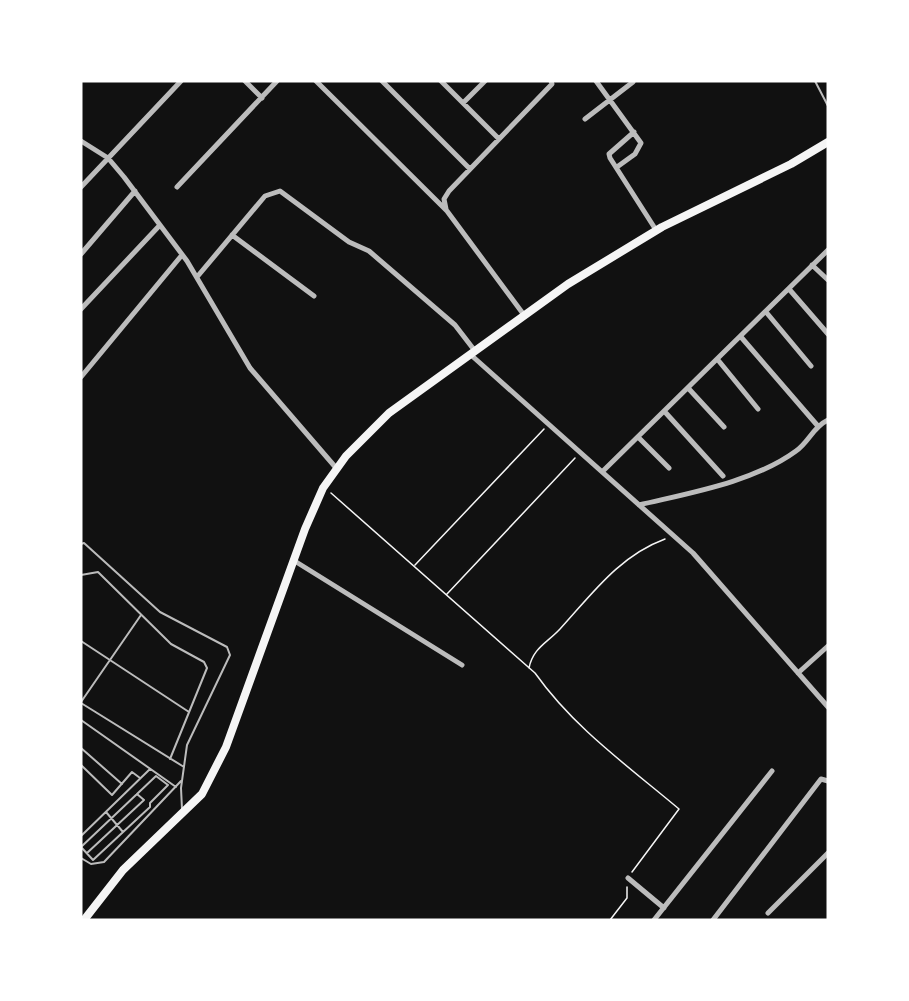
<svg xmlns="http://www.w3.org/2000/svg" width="909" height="1001" viewBox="0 0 909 1001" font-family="'Zilla Slab',serif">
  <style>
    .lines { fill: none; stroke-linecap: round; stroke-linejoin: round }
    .path { stroke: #f5f5f5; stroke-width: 1.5 }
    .service { stroke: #bcbcbc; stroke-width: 2 }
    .minor { stroke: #bcbcbc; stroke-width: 5 }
    .secondary { stroke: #f5f5f5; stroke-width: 8 }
  </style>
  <rect width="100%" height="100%" fill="#111"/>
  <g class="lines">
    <path class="path" d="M 331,493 L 535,673 C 574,728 628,766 679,809 L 632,872
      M 415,565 L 544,429
      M 447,594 L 575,458
      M 529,668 C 533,648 547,643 560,629 C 592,594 619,556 665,539
      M 610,920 L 627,898 L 627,887"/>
    <path class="service" d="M 815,81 L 828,106
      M 81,544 L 84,543 L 160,612 L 227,647 L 230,655 L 187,745 L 181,788 L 182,809
      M 81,575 L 98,572 L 171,644 L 204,662 L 207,668 L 170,759
      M 81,641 L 189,712
      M 81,702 L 141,615
      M 81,703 L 184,767
      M 81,720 L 176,787
      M 81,748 L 122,784
      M 81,765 L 112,795 L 132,772 L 140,778
      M 106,812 L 123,832
      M 81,836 L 150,769
      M 81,847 L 93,860 L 150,807 L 150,803 L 168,785 L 156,776 L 81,847
      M 87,853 L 144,800 L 137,794
      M 81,858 L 91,864 L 104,862 L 181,781"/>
    <path class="minor" d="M 245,81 L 262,98
      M 316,81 L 447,211 L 524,315
      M 382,81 L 470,169
      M 441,81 L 499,139
      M 596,81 L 641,143 L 635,154 L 617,167
      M 463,103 L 485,81
      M 585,119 L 633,82
      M 634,132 L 609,154 L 610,158 L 656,230
      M 81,141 L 108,158 L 124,177 L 187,261 L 250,368 L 337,469
      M 81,187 L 181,81
      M 177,187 L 277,81
      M 446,209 L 444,199 L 449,191 L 552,84 L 551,81
      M 232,235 L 314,296
      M 81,254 L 135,191
      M 812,265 L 828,280
      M 197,277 L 265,196 L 280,191 L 349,242 L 369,251 L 455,325 L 475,351
      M 789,289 L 828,334
      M 81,309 L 160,225
      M 766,312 L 811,366
      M 741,337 L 817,425
      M 471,355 L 693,553 L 828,707
      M 718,360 L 758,409
      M 81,377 L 182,255
      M 689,389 L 724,427
      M 665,412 L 723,476
      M 639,438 L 669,468
      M 603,471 L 828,250
      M 639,505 C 689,493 754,482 796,451 C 809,442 813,427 828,420
      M 293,560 L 462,665
      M 798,673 L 828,646
      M 628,878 L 664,908
      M 768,913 L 828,853
      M 654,920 L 772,771
      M 713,920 L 821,779 L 828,781"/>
    <path class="secondary" d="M 84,920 L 123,870 L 202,794 L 226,747 L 305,529 L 323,488 L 346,456 L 389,413 L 568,284 L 662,227 L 791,164 L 828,142"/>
  </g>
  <rect width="909" height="1001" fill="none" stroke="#ffffff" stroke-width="165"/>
</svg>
